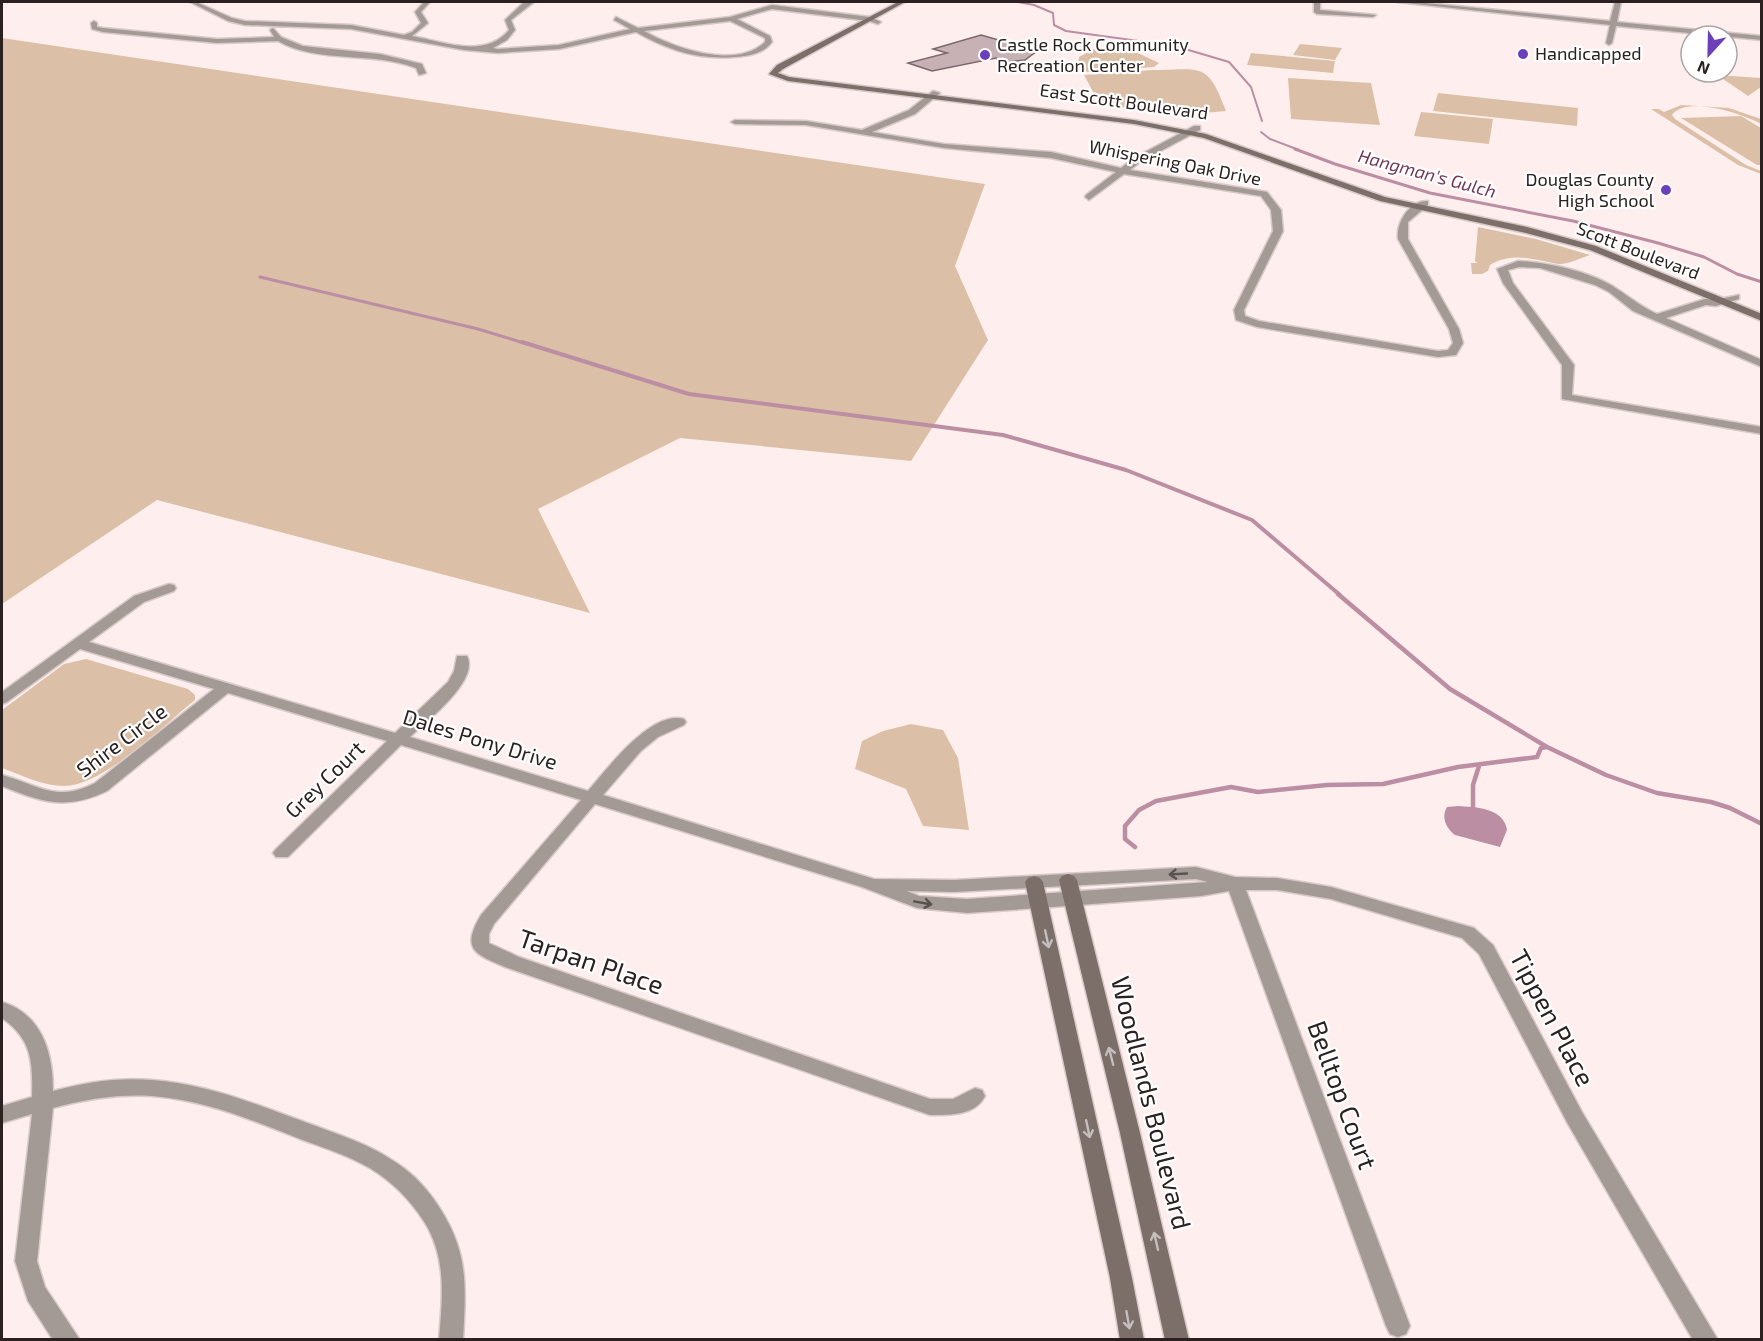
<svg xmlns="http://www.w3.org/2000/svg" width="1763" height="1341" viewBox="0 0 1763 1341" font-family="'Exo 2',sans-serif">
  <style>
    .green { fill: #dcbfa7 }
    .water { fill: #bb8ea3 }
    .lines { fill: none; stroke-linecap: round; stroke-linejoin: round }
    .stream-far3 { stroke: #bb8ea3; stroke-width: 2 }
    .stream-far2 { stroke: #bb8ea3; stroke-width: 3 }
    .stream-far1 { stroke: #bb8ea3; stroke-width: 4 }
    .stream { stroke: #bb8ea3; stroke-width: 4.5 }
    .building { fill: #c7b1b5; stroke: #7c686b; stroke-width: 1.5 }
    .street-casing { stroke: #d8cac9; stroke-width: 3 }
    .secondary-casing { stroke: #d8cac9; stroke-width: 3 }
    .street { fill: #a39a96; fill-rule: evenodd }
    .secondary { fill: #7c6f6a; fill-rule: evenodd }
    .oneway { stroke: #5a514f }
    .oneway2 { stroke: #c4bebc }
    .poi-dot { fill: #6b40b8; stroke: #fff; stroke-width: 2 }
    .labels { text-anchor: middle; stroke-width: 4.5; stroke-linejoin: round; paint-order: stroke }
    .far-poi-label { font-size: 18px; fill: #2a2120; stroke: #fff; text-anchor: start }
    .far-street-label { font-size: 18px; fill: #2a2120; stroke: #fff }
    .far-water-label { font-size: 18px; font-style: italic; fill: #713756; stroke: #fff }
    .street-label { font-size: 21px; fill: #2a2120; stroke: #fff }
    .near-street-label { font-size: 26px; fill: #2a2120; stroke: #fff }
  </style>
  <rect width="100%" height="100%" fill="#feefee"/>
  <path class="green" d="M 2,38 L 985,184 L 955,266 L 988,340 L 911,461 L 680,438 L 538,509 L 590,613 L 157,500 L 2,604 Z
    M 1300,44 L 1342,48 L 1335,60 L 1293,55 Z
    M 1121,45 L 1159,63 L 1154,67 L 1087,72 L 1078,64 L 1079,57 L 1094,49 Z
    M 1251,53 L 1335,61 L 1333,73 L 1247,65 Z
    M 1152,70 C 1201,70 1207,60 1226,111 C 1182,116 1140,114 1098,101 L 1084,75 Z
    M 1717,75 L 1761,78 L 1761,87 L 1748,96 Z
    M 1288,78 L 1371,83 L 1380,125 L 1291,119 Z
    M 1438,93 L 1578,108 L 1577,126 L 1433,111 Z
    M 1681,105 L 1729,108 L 1761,119 L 1761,124 C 1744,114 1686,95 1672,115 L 1675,119 L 1746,165 L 1761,171 L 1761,174 L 1738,165 L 1651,109 L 1659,109 L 1664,112 Z
    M 1421,112 L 1493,119 L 1489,144 L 1414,136 Z
    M 1741,116 L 1761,128 L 1761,165 L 1757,165 L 1681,118 Z
    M 1478,227 L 1536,239 L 1590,255 C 1581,258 1567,265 1558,264 C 1535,260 1512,251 1490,265 L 1488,271 L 1482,274 L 1472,274 L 1471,263 L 1477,263 L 1475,261 Z
    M 86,659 L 188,689 L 195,695 L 195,700 C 164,725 103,786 64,786 C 43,786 21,775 2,768 L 2,710 L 64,664 Z
    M 911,724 L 943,730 L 958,758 L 969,830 L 923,826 L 906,789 L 855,769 L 862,741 L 883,731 Z"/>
  <path class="water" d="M 1458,806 C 1476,807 1504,808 1507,830 L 1500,847 L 1455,835 C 1446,828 1441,817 1447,807 Z"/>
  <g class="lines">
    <path class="stream-far3" d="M 1018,2 L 1034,5 L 1053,13 L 1054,25 L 1066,31 L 1175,46 L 1229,62 L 1251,87 L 1262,121
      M 1261,132 L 1270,139 L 1299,150"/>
    <path class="stream-far2" d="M 1295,149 L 1335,164 L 1430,193 L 1573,221 L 1658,243 L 1704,257 L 1737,274 L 1762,282
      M 260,277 L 478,329 L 527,344"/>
    <path class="stream-far1" d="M 522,342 L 689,394 L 1003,435 L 1126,470 L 1252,520 L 1340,595"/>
    <path class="stream" d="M 1338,594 L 1450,689 L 1547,747
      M 1473,813 L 1473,785 L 1479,766
      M 1135,847 L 1125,839 L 1125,826 L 1139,810 L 1156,801 L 1231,787 L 1258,792 L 1327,785 L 1383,784 L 1458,767 L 1537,757 L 1541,748 L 1547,747 L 1606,775 L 1657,793 L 1711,802 L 1730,808 L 1762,824"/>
  </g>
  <path class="building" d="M 981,35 L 1037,51 L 1025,60 L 1000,63 L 996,58 L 932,71 L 908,63 L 947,53 L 933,49 Z"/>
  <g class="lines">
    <defs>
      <path id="street" d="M 190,2 L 196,2 L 232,18 L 245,21 L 351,25 L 404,35 L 412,32 L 421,23 L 415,12 L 424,2 L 430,2 L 421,12 L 428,23 L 412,36 C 444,42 485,59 509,30 L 505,20 L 523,3 L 534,2 L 511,20 L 515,30 L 507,40 L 493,48 L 498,49 L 559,45 L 630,29 L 614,20 L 616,17 L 638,28 L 730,17 L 772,5 L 870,17 L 881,22 L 878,24 L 869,21 L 772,9 L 737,19 L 770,36 L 772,42 C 763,54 749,56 734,57 C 697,60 668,50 636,32 L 559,49 L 498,53 L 464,50 L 351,29 L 245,25 L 228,21 ZM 730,21 L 765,38 L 765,42 C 735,70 674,48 644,31 Z
        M 1314,2 L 1320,2 L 1320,10 L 1376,15 L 1373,17 L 1317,14 L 1314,12 Z
        M 1397,2 L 1415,2 L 1610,21 L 1615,2 L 1621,2 L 1617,22 L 1762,36 L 1762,40 L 1616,26 L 1612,43 L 1609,45 L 1606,43 L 1610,25 Z
        M 94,21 L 97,23 L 97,27 L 103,28 L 217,39 L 274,37 L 270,30 L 273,28 L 281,37 L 303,46 L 380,54 L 422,64 L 426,73 L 419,75 L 416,68 C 373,51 317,64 278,41 L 217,43 L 103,32 L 92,29 L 91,23 Z
        M 933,91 L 940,93 L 915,114 L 872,132 L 944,144 L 1051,152 L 1121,168 L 1134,158 L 1194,126 L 1200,126 L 1200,130 L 1140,162 L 1130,170 L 1267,192 L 1281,210 L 1283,231 L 1244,310 L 1245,316 L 1259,321 L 1438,351 L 1448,350 L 1453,343 L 1449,329 L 1398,239 C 1396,222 1410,200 1428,201 L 1428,205 L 1408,222 L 1408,239 L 1459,329 L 1463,343 L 1456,355 L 1438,357 L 1257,327 L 1236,320 L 1234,310 L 1273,231 L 1271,210 L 1261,196 L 1124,174 L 1089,200 L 1085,197 L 1086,195 L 1116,172 L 1051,158 L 944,148 L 806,125 L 735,124 L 731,122 L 735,120 L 806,121 L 862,130 L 909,110 Z
        M 1518,261 C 1547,262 1593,272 1617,289 C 1631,298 1642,307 1657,314 L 1705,299 L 1715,300 L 1739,295 L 1739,299 L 1716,306 L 1706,305 L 1666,318 L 1762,360 L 1762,367 L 1633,311 L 1609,292 L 1595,285 L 1540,268 L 1519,267 L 1508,270 L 1513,283 L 1574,365 L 1572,395 L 1762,427 L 1762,434 L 1562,399 L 1562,365 L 1503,283 L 1497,269 Z
        M 169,584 L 174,585 L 176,588 L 174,591 L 144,602 L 89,642 L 395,733 L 448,682 L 454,671 L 457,656 L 467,656 C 480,680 426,722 410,737 L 588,791 C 607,769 651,710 684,719 L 686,722 L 684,725 L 658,737 L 641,751 L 603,795 L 874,879 L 954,880 L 1196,867 L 1235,877 L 1277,878 L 1331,887 L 1474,928 L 1493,945 L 1582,1112 L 1718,1340 L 1693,1340 L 1568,1124 L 1479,954 L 1462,938 L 1331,899 L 1277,890 L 1246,890 L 1410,1326 L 1406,1334 L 1398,1337 L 1390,1334 L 1386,1326 L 1229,891 L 1201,896 L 1039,908 L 967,913 L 917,908 L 862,887 L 595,804 L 494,924 L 489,934 L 489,943 L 519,957 L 930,1099 L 953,1099 L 975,1088 L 982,1090 L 985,1096 C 975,1116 949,1115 930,1115 L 505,967 C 474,954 461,949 481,915 L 581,800 L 401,745 L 288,857 L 276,857 L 273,853 L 276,849 L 387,741 L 228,693 L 107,791 C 66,811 41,802 2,786 L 2,775 C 39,785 56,803 95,783 L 214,689 L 80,649 L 7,702 L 2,704 L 2,692 L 134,596 ZM 1196,879 L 1208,882 L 967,899 L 919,896 L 907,891 L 954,892 Z
        M 2,1002 C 42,1014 53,1053 53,1091 C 86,1082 118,1077 152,1080 C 209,1084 260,1106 313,1125 C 340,1135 368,1144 392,1160 C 409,1170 424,1185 435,1201 C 469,1250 466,1283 463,1340 L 439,1340 C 442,1301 447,1264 428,1228 C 416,1207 399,1188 379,1174 C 356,1158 327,1149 300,1139 C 252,1120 205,1100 152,1096 C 118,1094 86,1099 53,1108 L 37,1261 L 45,1287 L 80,1340 L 53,1340 L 28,1301 L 15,1261 L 32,1114 L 2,1123 L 2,1106 L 32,1097 C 33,1062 32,1039 2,1018 Z"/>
      <path id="secondary" d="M 898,2 L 905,2 L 783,69 L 778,73 L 789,77 L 1134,120 L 1206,134 L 1385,197 L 1527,227 L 1596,246 L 1762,314 L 1762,321 L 1590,250 L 1526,233 L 1380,201 L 1204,138 L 1134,124 L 788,81 L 769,74 L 777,65 Z
        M 1068,874 L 1074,876 L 1077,880 L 1140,1133 L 1189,1340 L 1165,1340 L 1120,1133 L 1059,880 L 1062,876 Z
        M 1034,876 L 1040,878 L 1043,882 L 1132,1278 L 1144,1340 L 1120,1340 L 1110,1278 L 1025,882 L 1028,878 Z"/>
    </defs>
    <use href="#street" class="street-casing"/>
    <use href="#secondary" class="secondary-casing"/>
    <use href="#street" class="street"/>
    <use href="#secondary" class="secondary"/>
  </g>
  <defs><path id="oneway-shaft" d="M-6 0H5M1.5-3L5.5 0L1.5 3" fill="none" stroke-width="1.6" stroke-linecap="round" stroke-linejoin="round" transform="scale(1.5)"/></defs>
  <g class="oneway">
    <use href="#oneway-shaft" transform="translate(1178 874) rotate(177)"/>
    <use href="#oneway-shaft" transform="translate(923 903) rotate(10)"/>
  </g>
  <g class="oneway2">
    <use href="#oneway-shaft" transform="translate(1047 939) rotate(78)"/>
    <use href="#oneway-shaft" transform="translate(1111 1056) rotate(-104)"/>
    <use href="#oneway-shaft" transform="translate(1088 1129) rotate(78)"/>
    <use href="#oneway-shaft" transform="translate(1156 1241) rotate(-103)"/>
    <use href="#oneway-shaft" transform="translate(1128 1320) rotate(80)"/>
  </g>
  <g class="poi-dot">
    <circle cx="1523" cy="54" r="6"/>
    <circle cx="985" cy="55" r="6"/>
    <circle cx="1666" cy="190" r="6"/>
  </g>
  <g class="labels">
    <g class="far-poi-label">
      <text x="997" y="51">Castle Rock Community<tspan x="997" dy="21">Recreation Center</tspan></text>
      <text x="1535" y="60">Handicapped</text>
      <text x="1654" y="186" text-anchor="end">Douglas County<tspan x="1654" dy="21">High School</tspan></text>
    </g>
    <g class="far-street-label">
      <text transform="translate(1124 102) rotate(8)" y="6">East Scott Boulevard</text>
      <text transform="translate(1175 163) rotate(11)" y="6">Whispering Oak Drive</text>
      <text transform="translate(1638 251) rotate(21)" y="6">Scott Boulevard</text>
    </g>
    <g class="far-water-label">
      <text transform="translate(1427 174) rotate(15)" y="6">Hangman's Gulch</text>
    </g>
    <g class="street-label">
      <text transform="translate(480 740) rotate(17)" y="7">Dales Pony Drive</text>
      <text transform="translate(122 741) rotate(-37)" y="7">Shire Circle</text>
      <text transform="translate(325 780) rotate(-44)" y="7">Grey Court</text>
    </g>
    <g class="near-street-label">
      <text transform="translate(591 962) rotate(19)" y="9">Tarpan Place</text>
      <text transform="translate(1552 1018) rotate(62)" y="9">Tippen Place</text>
      <text transform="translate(1342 1095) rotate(70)" y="9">Belltop Court</text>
      <text transform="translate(1151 1103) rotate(76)" y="9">Woodlands Boulevard</text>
    </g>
  </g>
  <rect width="1763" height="1341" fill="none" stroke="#2a2120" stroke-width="6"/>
  <g transform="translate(1709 54) rotate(202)"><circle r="28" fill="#ffffff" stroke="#aaa6a6" stroke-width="1.5"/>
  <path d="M0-4.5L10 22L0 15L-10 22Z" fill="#6b40b8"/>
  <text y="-9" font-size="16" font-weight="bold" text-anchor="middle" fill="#2a2120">N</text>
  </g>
</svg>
